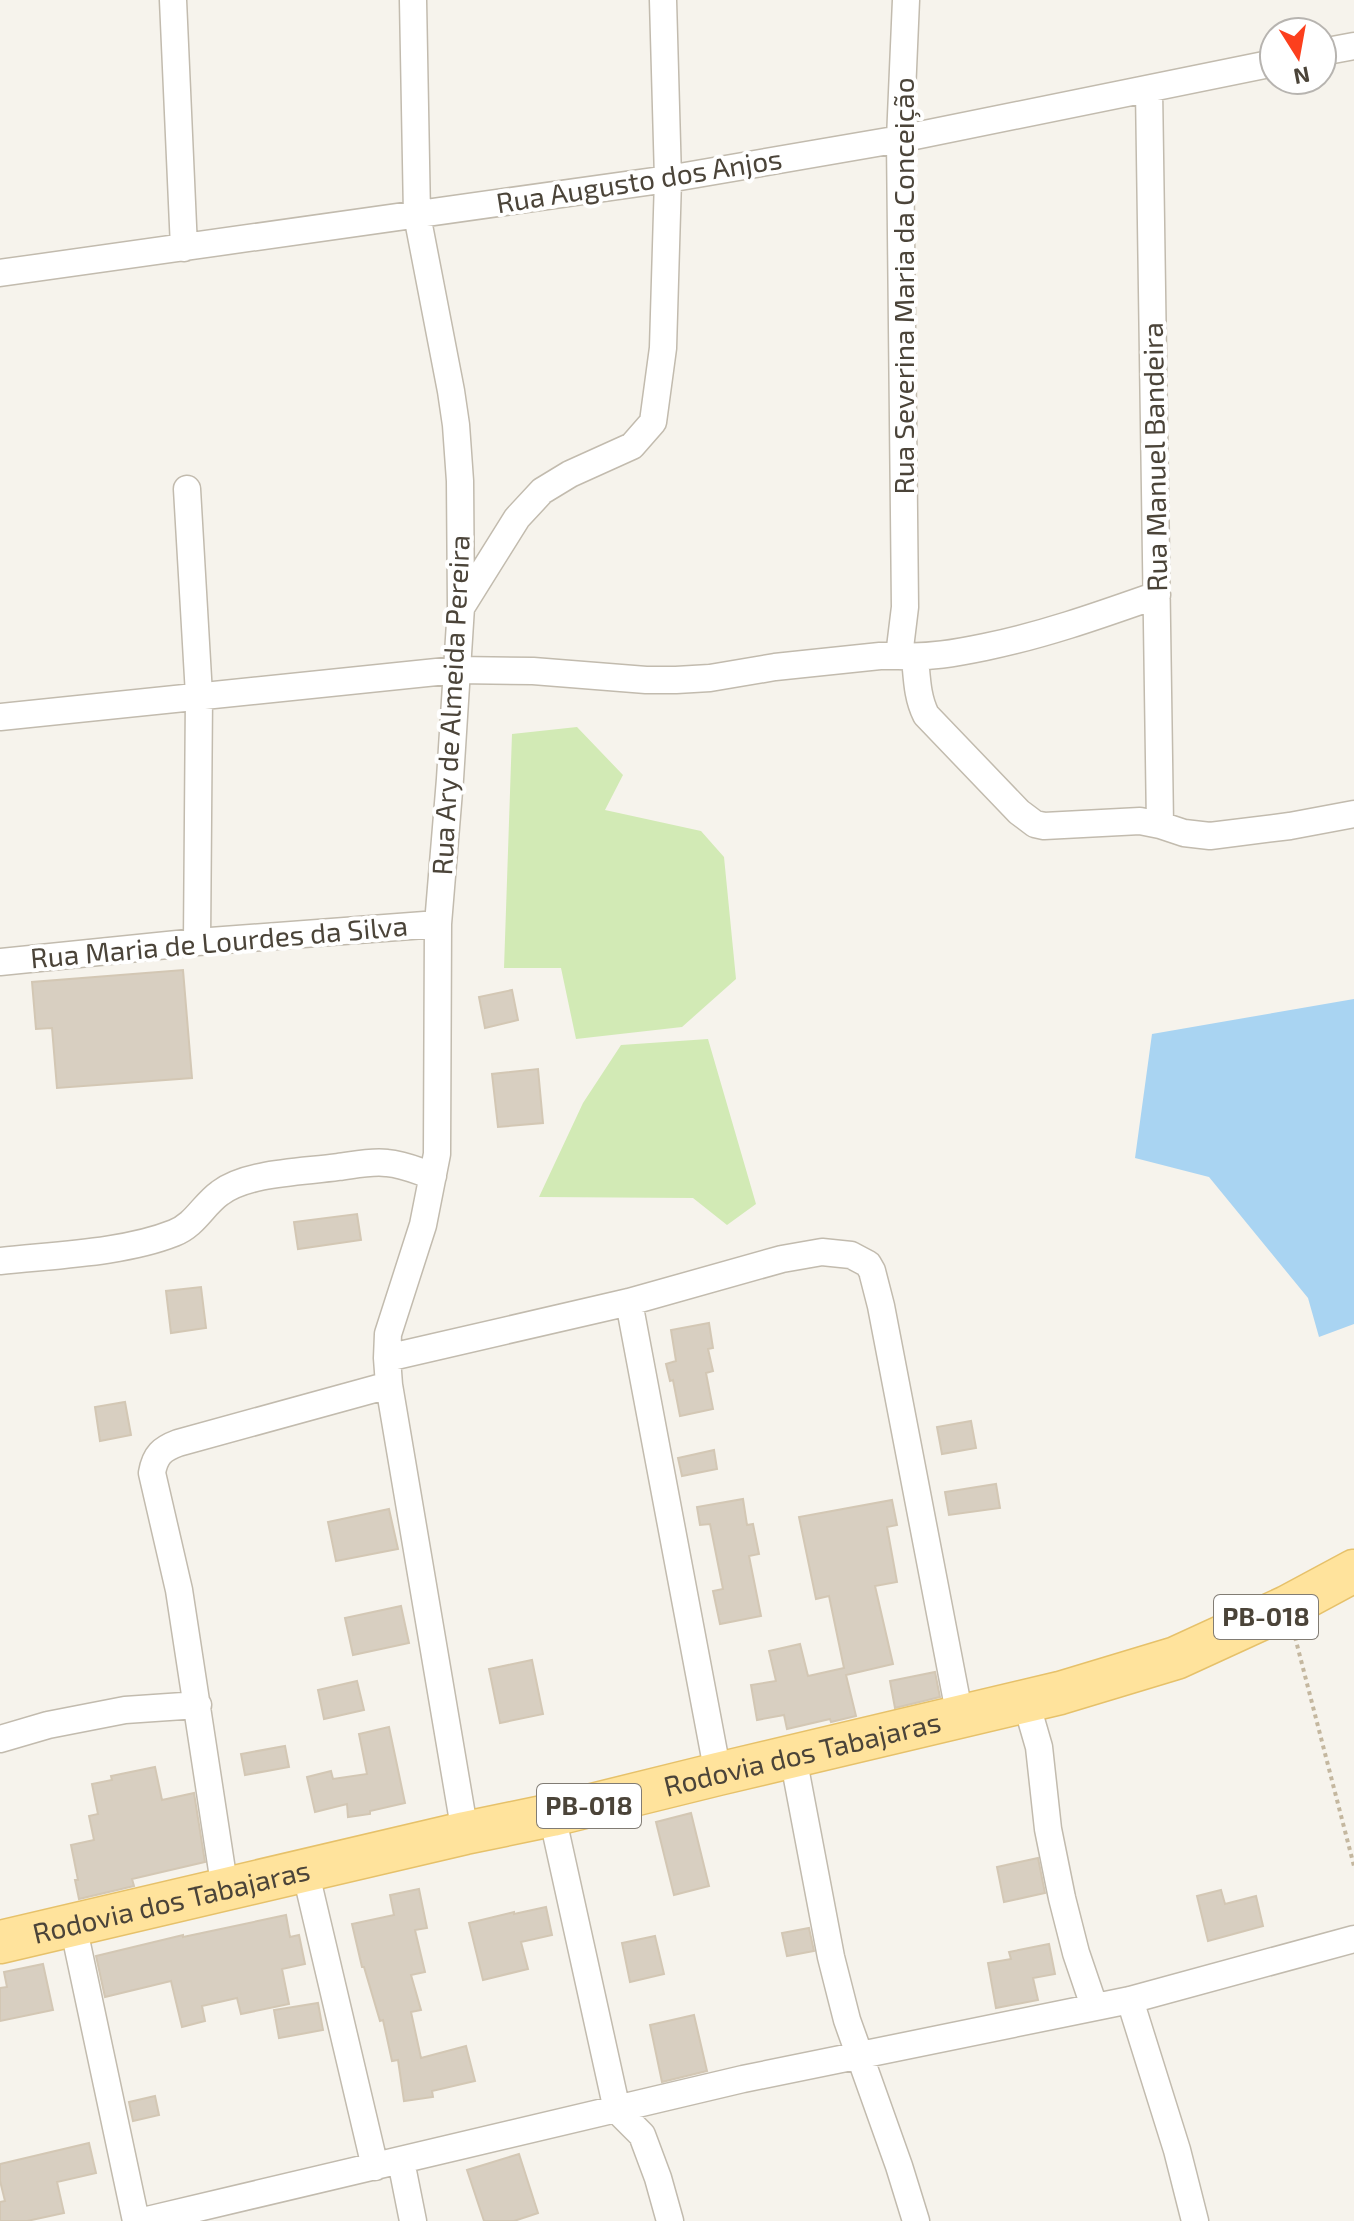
<svg xmlns="http://www.w3.org/2000/svg" width="1354" height="2221" viewBox="0 0 1354 2221" font-family="'Exo 2',sans-serif">
  <style>
    .green { fill: #d2eab5 }
    .water { fill: #a9d4f2 }
    .building { fill: #d8cfc1; stroke: #d3c7b4; stroke-width: 2 }
    .lines { fill: none; stroke-linecap: round; stroke-linejoin: round }
    .minor-casing { stroke: #c2bbae; stroke-width: 29 }
    .primary-casing { stroke: #e6c16a; stroke-width: 45 }
    .path { stroke: #c4b79f; stroke-width: 4; stroke-dasharray: 4 4; stroke-linecap: butt }
    .minor { stroke: #fff; stroke-width: 26 }
    .primary { stroke: #ffe39c; stroke-width: 42 }
    .labels { text-anchor: middle; stroke-width: 8; stroke-linejoin: round; paint-order: stroke }
    .shield { fill: #fff; stroke: #817c74; stroke-width: 2 }
    .shield-label { font-size: 26px; font-weight: bold; fill: #4b4439 }
    .street-label { font-size: 28px; fill: #4b4439; stroke: #fff }
  </style>
  <rect width="100%" height="100%" fill="#f6f3ec"/>
  <path class="green" d="M 577,727 L 623,775 L 605,810 L 701,831 L 724,857 L 736,979 L 682,1027 L 576,1039 L 561,968 L 504,968 L 512,734 Z
    M 708,1039 L 756,1204 L 727,1225 L 693,1198 L 539,1197 L 583,1103 L 621,1045 Z"/>
  <path class="water" d="M 1354,999 L 1354,1324 L 1319,1337 L 1308,1298 L 1209,1177 L 1135,1158 L 1152,1034 Z"/>
  <path class="building" d="M 183,970 L 192,1078 L 57,1088 L 52,1028 L 36,1029 L 32,982 Z
    M 512,990 L 518,1020 L 485,1028 L 479,997 Z
    M 538,1069 L 543,1123 L 498,1127 L 492,1074 Z
    M 357,1214 L 361,1240 L 298,1249 L 294,1222 Z
    M 201,1287 L 206,1328 L 171,1333 L 166,1291 Z
    M 709,1323 L 713,1348 L 708,1349 L 713,1371 L 706,1373 L 713,1409 L 680,1416 L 673,1380 L 670,1381 L 666,1364 L 676,1361 L 671,1330 Z
    M 125,1402 L 131,1435 L 100,1441 L 95,1407 Z
    M 971,1421 L 976,1448 L 942,1454 L 937,1427 Z
    M 714,1450 L 717,1469 L 682,1476 L 678,1458 Z
    M 996,1484 L 1000,1508 L 949,1515 L 945,1492 Z
    M 743,1499 L 747,1525 L 753,1524 L 759,1554 L 749,1556 L 761,1616 L 720,1624 L 713,1591 L 723,1589 L 710,1524 L 700,1525 L 697,1507 Z
    M 892,1500 L 897,1525 L 887,1527 L 897,1582 L 875,1586 L 893,1664 L 846,1675 L 856,1716 L 831,1722 L 830,1719 L 787,1729 L 784,1715 L 757,1720 L 751,1685 L 776,1681 L 769,1651 L 800,1644 L 808,1676 L 844,1668 L 829,1596 L 816,1599 L 799,1517 Z
    M 389,1509 L 398,1549 L 336,1561 L 328,1522 Z
    M 401,1606 L 409,1643 L 353,1655 L 345,1618 Z
    M 532,1660 L 543,1714 L 500,1723 L 489,1669 Z
    M 935,1672 L 940,1697 L 895,1708 L 890,1681 Z
    M 357,1681 L 364,1710 L 324,1719 L 318,1690 Z
    M 389,1727 L 405,1803 L 370,1811 L 370,1814 L 348,1817 L 347,1804 L 315,1812 L 307,1777 L 331,1771 L 333,1779 L 367,1774 L 359,1734 Z
    M 285,1746 L 289,1767 L 245,1775 L 241,1754 Z
    M 155,1767 L 162,1800 L 194,1793 L 205,1862 L 132,1879 L 134,1886 L 79,1899 L 75,1880 L 78,1880 L 71,1845 L 94,1840 L 89,1816 L 98,1814 L 92,1784 L 112,1780 L 111,1776 Z
    M 691,1813 L 709,1886 L 674,1895 L 656,1822 Z
    M 1038,1858 L 1045,1893 L 1004,1902 L 997,1867 Z
    M 419,1889 L 427,1928 L 415,1930 L 425,1972 L 411,1975 L 421,2010 L 411,2012 L 421,2058 L 466,2046 L 475,2081 L 432,2091 L 433,2097 L 404,2101 L 398,2060 L 392,2061 L 383,2020 L 380,2021 L 364,1967 L 362,1967 L 352,1924 L 394,1915 L 390,1895 Z
    M 1221,1890 L 1225,1904 L 1256,1896 L 1263,1926 L 1208,1941 L 1197,1896 Z
    M 546,1907 L 552,1935 L 521,1942 L 528,1969 L 483,1980 L 469,1923 L 514,1912 L 514,1914 Z
    M 286,1915 L 290,1937 L 299,1935 L 305,1964 L 282,1969 L 289,2004 L 241,2014 L 237,1998 L 202,2006 L 205,2021 L 182,2027 L 171,1981 L 105,1997 L 96,1956 L 183,1935 L 183,1937 Z
    M 809,1928 L 814,1951 L 787,1956 L 782,1933 Z
    M 655,1936 L 664,1974 L 630,1982 L 622,1943 Z
    M 1049,1944 L 1055,1974 L 1033,1978 L 1038,2000 L 996,2008 L 988,1963 L 1011,1959 L 1009,1952 Z
    M 43,1964 L 53,2010 L 0,2021 L 0,1988 L 7,1987 L 4,1972 Z
    M 318,2003 L 323,2030 L 279,2038 L 274,2010 Z
    M 694,2015 L 707,2071 L 662,2082 L 650,2025 Z
    M 155,2096 L 159,2115 L 133,2121 L 129,2102 Z
    M 89,2143 L 96,2173 L 57,2182 L 64,2213 L 27,2221 L 0,2221 L 0,2202 L 5,2201 L 0,2181 L 0,2164 Z
    M 519,2154 L 538,2213 L 514,2221 L 484,2221 L 467,2170 Z"/>
  <g class="lines">
    <defs>
      <path id="minor" d="M 173,0 L 184,248
        M 413,0 L 417,215 L 451,391 L 456,425 L 460,481 L 461,607 L 450,779 L 438,924 L 437,1154 L 423,1225 L 388,1334 L 387,1358 L 389,1385 L 465,1833
        M 1322,52 L 1354,46
        M 1149,89 L 1160,825
        M 0,273 L 668,179 L 900,139 L 1274,63
        M 187,489 L 199,695 L 197,942
        M 462,606 L 517,518 L 542,491 L 570,474 L 632,446 L 653,422 L 663,348 L 668,179 L 663,0
        M 899,656 C 928,658 956,653 985,647 C 1044,635 1100,615 1157,595
        M 915,658 C 917,678 917,697 926,715 L 1019,812 L 1035,824 L 1044,826 L 1140,821 L 1160,825 L 1184,833 L 1210,836 L 1290,826 L 1354,814
        M 0,717 L 456,670 L 533,671 L 646,680 L 676,680 L 710,678 L 775,667 L 880,656 L 899,656 L 905,607 L 900,139 L 906,0
        M 0,962 L 197,942 L 438,924
        M 0,1261 C 54,1255 124,1253 174,1233 C 195,1225 203,1205 220,1193 C 248,1172 304,1172 338,1167 C 354,1165 371,1161 387,1163 C 403,1164 418,1171 433,1176
        M 629,1302 L 718,1774
        M 387,1358 L 629,1302 L 782,1259 L 822,1252 L 851,1255 L 868,1264 L 872,1271 L 881,1306 L 960,1717
        M 1026,1702 L 1039,1747 L 1048,1829 L 1062,1898 L 1076,1953 L 1094,2006
        M 0,1739 L 48,1725 L 125,1710 L 198,1705
        M 793,1757 L 831,1957 L 847,2020 L 899,2166 L 916,2221
        M 552,1815 L 617,2110 L 642,2135 L 658,2178 L 670,2221
        M 305,1870 L 375,2167
        M 225,1890 L 179,1590 L 152,1473 C 155,1455 162,1449 178,1443 L 389,1385
        M 73,1925 L 136,2221
        M 1130,2000 L 1177,2150 L 1195,2221
        M 401,2161 L 413,2221
        M 143,2221 L 743,2079 L 1130,2000 L 1354,1939"/>
      <g id="primary">
        <path id="s1" d="M 0,1942 L 465,1833 L 552,1815 L 718,1774 L 1060,1693 L 1176,1658 L 1287,1607 L 1354,1571"/>
      </g>
    </defs>
    <use href="#minor" class="minor-casing"/>
    <use href="#primary" class="primary-casing"/>
    <path class="path" d="M 1295,1637 L 1354,1866"/>
    <use href="#minor" class="minor"/>
    <use href="#primary" class="primary"/>
  </g>
  <g class="labels">
    <g class="shield">
      <rect x="1214" y="1595" width="104" height="44" rx="6"/>
      <rect x="537" y="1784" width="104" height="44" rx="6"/>
    </g>
    <g class="shield-label">
      <text x="1266" y="1626">PB-018</text>
      <text x="589" y="1815">PB-018</text>
    </g>
    <g class="street-label">
      <text transform="translate(639 181) rotate(-9)" y="10">Rua Augusto dos Anjos</text>
      <text transform="translate(904 286) rotate(-90)" y="10">Rua Severina Maria da Conceição</text>
      <text transform="translate(1155 457) rotate(-91)" y="10">Rua Manuel Bandeira</text>
      <text transform="translate(451 705) rotate(-87)" y="10">Rua Ary de Almeida Pereira</text>
      <text transform="translate(219 942) rotate(-5)" y="10">Rua Maria de Lourdes da Silva</text>
      <text dy="10" stroke="none"><textPath href="#s1" startOffset="824">Rodovia dos Tabajaras</textPath></text>
      <text dy="10" stroke="none"><textPath href="#s1" startOffset="176">Rodovia dos Tabajaras</textPath></text>
    </g>
  </g>
  <g transform="translate(1298 56) rotate(169)"><circle r="38" fill="#ffffff" stroke="#b7b4b0" stroke-width="2"/>
  <path d="M0-6L14 30L0 20L-14 30Z" fill="#fc3f1d"/>
  <text y="-12" font-size="22" font-weight="bold" text-anchor="middle" fill="#4b4439">N</text>
  </g>
</svg>
